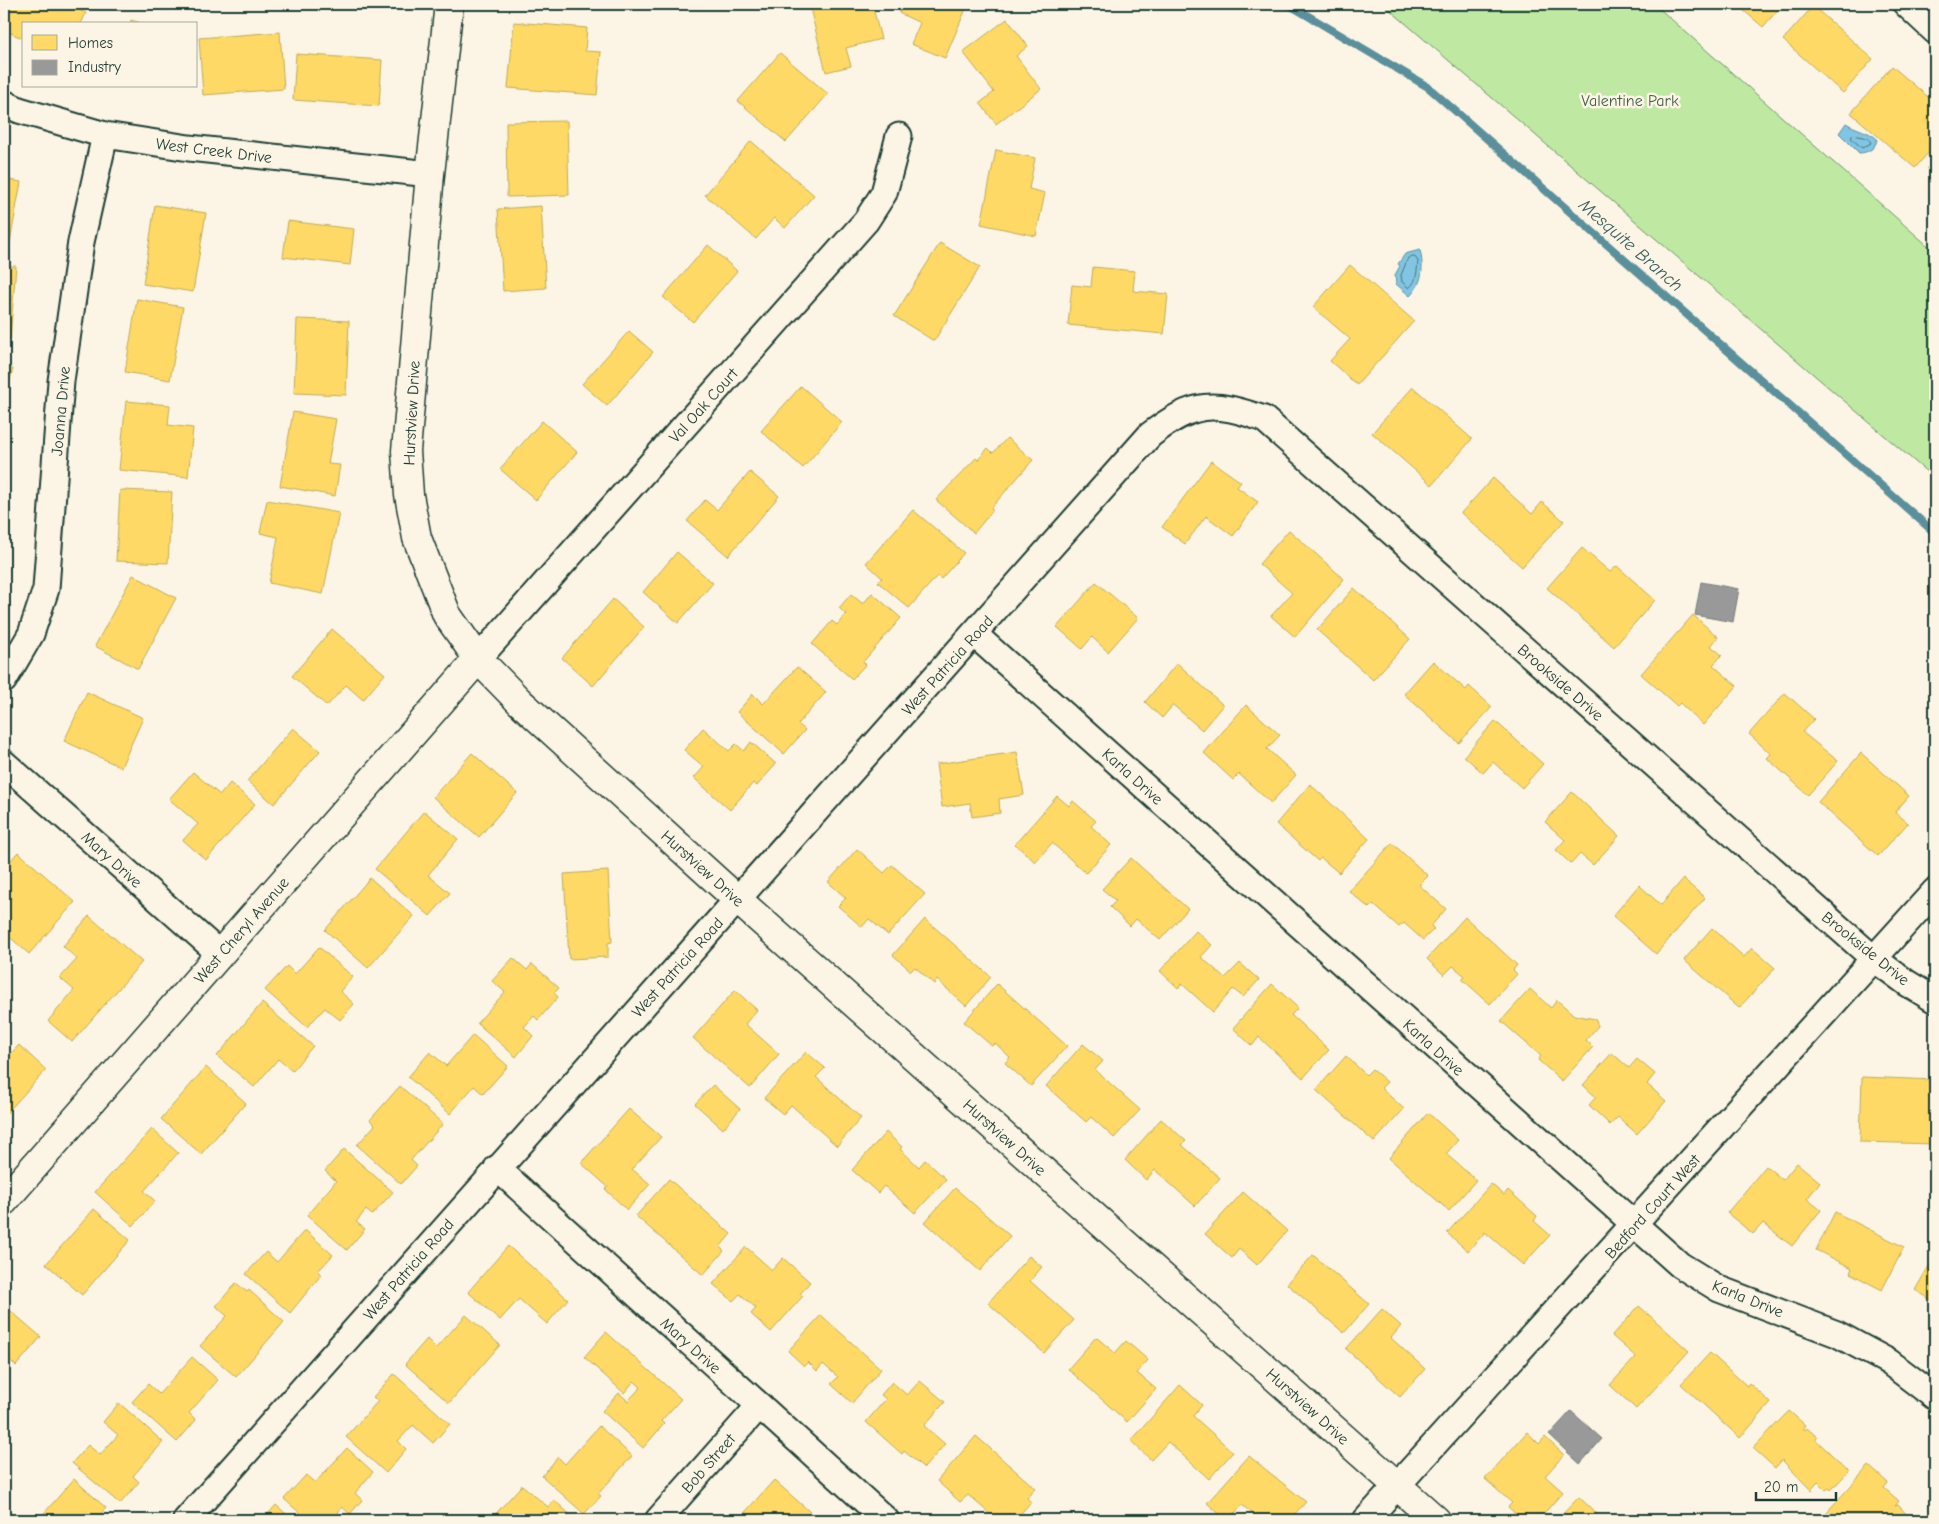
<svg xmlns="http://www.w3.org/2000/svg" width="1939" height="1524" viewBox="0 0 1939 1524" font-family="'Comic Neue',sans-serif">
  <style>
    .green { fill: #bfe8a3; stroke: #6f926c }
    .water { fill: #81c5e2; stroke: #5a8f9c }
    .homes { fill: #ffd966; stroke: #bcaa57 }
    .industry { fill: #999; stroke: #747d7b }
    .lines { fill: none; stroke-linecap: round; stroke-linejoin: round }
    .shore { stroke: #46737a; stroke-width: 1 }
    .stream { stroke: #5a8f9c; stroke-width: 8 }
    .street-casing { stroke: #1f3d34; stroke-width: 29 }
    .secondary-casing { stroke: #1f3d34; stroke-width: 31 }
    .street { stroke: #fcf5e5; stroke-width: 25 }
    .secondary { stroke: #fcf5e5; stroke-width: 28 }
    .labels { text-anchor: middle; stroke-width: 5; stroke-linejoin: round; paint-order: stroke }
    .park-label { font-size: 16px; fill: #3f5f4a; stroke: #fcf5e5 }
    .street-label { font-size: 16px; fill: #1f3d34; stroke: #fcf5e5 }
    .water-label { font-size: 18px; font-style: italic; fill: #385f60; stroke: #fcf5e5 }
  </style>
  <rect width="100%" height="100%" fill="#fcf5e5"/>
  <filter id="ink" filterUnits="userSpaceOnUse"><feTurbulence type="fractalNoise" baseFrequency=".02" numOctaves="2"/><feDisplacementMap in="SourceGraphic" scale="10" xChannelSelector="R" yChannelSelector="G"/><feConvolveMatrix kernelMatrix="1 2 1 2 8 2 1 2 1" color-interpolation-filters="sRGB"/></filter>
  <g filter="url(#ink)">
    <path class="green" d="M 1383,4 L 1654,4 L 1935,252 L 1935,479 Z"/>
    <path class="water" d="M 1846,123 C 1855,129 1871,132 1877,139 C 1876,148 1868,153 1859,153 L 1839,133 Z
      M 1420,250 C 1424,267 1423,283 1410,296 L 1396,284 L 1395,275 L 1400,266 L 1398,264 L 1405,254 Z"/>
    <path class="homes" d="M 4,4 L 65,4 L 86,13 L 81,24 L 24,24 L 24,39 L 4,30 Z
      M 809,4 L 872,4 L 881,39 L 846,48 L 851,66 L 826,72 Z
      M 903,4 L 968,4 L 945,58 L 911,44 L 920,23 L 899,13 Z
      M 1736,4 L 1783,4 L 1763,27 Z
      M 1813,6 L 1873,59 L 1843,93 L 1783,40 Z
      M 1007,19 L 1028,46 L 1016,56 L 1041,89 L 996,124 L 980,103 L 994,92 L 963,52 Z
      M 131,20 L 144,24 L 130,24 Z
      M 514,22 L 587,28 L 585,51 L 601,52 L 597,95 L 508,88 Z
      M 280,32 L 284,89 L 203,95 L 199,38 Z
      M 780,53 L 828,94 L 786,142 L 738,101 Z
      M 296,54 L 382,60 L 379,106 L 293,100 Z
      M 1892,66 L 1935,103 L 1935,145 L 1915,168 L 1851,113 Z
      M 567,121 L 569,195 L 507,197 L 506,122 Z
      M 751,141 L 814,195 L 785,228 L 774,218 L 756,239 L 705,195 Z
      M 996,150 L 1035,158 L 1029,189 L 1045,193 L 1036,236 L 981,224 Z
      M 1935,159 L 1935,175 L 1927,168 Z
      M 4,179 L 21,182 L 9,247 L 4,246 Z
      M 155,205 L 206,213 L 193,292 L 143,284 Z
      M 541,206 L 546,288 L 503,291 L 498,209 Z
      M 288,221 L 354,229 L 350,265 L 283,257 Z
      M 940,243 L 980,267 L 934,341 L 894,316 Z
      M 708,245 L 737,271 L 693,322 L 663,297 Z
      M 1350,265 L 1414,321 L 1357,385 L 1330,361 L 1350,339 L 1313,307 Z
      M 4,266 L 16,266 L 10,339 L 4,339 Z
      M 1093,267 L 1135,271 L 1133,291 L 1168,294 L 1164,334 L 1068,325 L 1072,285 L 1091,287 Z
      M 137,299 L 183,307 L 170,380 L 125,372 Z
      M 297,319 L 349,321 L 346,395 L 294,393 Z
      M 629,331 L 653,352 L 607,406 L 582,384 Z
      M 4,366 L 13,369 L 4,402 Z
      M 801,386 L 842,422 L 803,468 L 761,431 Z
      M 1413,387 L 1472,439 L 1432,485 L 1372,433 Z
      M 126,401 L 170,405 L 168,425 L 193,428 L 188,477 L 119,470 Z
      M 293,412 L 336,419 L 328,464 L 340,465 L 335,496 L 280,486 Z
      M 542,421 L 577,452 L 536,500 L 500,469 Z
      M 1007,438 L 1033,460 L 991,508 L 993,510 L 974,533 L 936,500 L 976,458 L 978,460 L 988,448 L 993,453 Z
      M 1211,461 L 1241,482 L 1237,487 L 1258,502 L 1233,536 L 1206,516 L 1185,544 L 1162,527 Z
      M 750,472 L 779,496 L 728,556 L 687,521 L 705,500 L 717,510 Z
      M 1493,478 L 1532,514 L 1542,502 L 1564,521 L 1522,567 L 1461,513 Z
      M 120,490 L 172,492 L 168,563 L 116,561 Z
      M 267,500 L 339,513 L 323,594 L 269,583 L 278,537 L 260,533 Z
      M 913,510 L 964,553 L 941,579 L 937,576 L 909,608 L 878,582 L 882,578 L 866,563 Z
      M 1289,530 L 1344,579 L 1295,637 L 1271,616 L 1292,593 L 1259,564 Z
      M 1582,548 L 1610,572 L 1617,566 L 1655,600 L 1614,647 L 1547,588 Z
      M 677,552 L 713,583 L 678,623 L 643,592 Z
      M 133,575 L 176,598 L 138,669 L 95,646 Z
      M 1096,582 L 1138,618 L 1108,652 L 1092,637 L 1082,649 L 1057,627 Z
      M 1354,588 L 1410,639 L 1373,680 L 1317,630 Z
      M 872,593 L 901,618 L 863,662 L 866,664 L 852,679 L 812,644 L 832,621 L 837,625 L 846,614 L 839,608 L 851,594 L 863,604 Z
      M 613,599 L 644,627 L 593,686 L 562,658 Z
      M 1693,615 L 1718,637 L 1711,646 L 1722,655 L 1713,665 L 1737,686 L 1703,725 L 1680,703 L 1677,706 L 1641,674 Z
      M 332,629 L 385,674 L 363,700 L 346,685 L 327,706 L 292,676 Z
      M 1433,661 L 1466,690 L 1469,686 L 1492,707 L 1459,743 L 1404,694 Z
      M 1177,663 L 1223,705 L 1202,730 L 1173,705 L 1162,718 L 1145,702 Z
      M 797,667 L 826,692 L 798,724 L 805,730 L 784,754 L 737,712 L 753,694 L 763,704 Z
      M 87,692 L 143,718 L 121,767 L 64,741 Z
      M 1785,693 L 1814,719 L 1802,732 L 1838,761 L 1808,795 L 1767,758 L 1771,754 L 1749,734 Z
      M 1246,705 L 1280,735 L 1267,749 L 1296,775 L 1271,803 L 1239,774 L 1233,780 L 1204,753 Z
      M 1495,721 L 1543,764 L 1522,788 L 1493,762 L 1483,773 L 1464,756 Z
      M 293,728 L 320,751 L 274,804 L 247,781 Z
      M 703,728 L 729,751 L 736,744 L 744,751 L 751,742 L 776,764 L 757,786 L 753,783 L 730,810 L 694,778 L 704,767 L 684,750 Z
      M 1017,752 L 1024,795 L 999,799 L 1000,813 L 972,817 L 970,803 L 942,807 L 936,764 Z
      M 472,753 L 517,793 L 479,837 L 433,797 Z
      M 1861,753 L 1909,796 L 1895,812 L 1908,823 L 1878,856 L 1818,802 Z
      M 193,772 L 220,795 L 230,783 L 255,804 L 206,860 L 183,840 L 198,824 L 169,799 Z
      M 1310,784 L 1369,839 L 1339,873 L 1321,858 L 1318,861 L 1276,824 Z
      M 1572,792 L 1619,836 L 1593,865 L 1580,854 L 1571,864 L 1556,850 L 1565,840 L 1545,822 Z
      M 1057,796 L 1069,806 L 1073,801 L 1096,821 L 1091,826 L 1111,845 L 1086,873 L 1052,843 L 1035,862 L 1015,844 Z
      M 424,811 L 458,839 L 428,875 L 450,893 L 430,916 L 375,869 Z
      M 1392,843 L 1428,876 L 1419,885 L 1446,909 L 1431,926 L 1434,929 L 1423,940 L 1404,923 L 1399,927 L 1373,904 L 1369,908 L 1349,891 Z
      M 857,849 L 884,873 L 892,865 L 925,894 L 888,935 L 869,919 L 862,927 L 838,906 L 846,898 L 828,882 Z
      M 18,852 L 75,902 L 29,954 L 4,932 L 4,868 Z
      M 1131,858 L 1188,909 L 1160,940 L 1136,919 L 1130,926 L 1110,907 L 1116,901 L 1102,889 Z
      M 608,871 L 612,942 L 608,943 L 608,957 L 569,959 L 564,874 Z
      M 370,878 L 414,916 L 368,968 L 325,930 Z
      M 1683,879 L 1705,898 L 1656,954 L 1613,916 L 1639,885 L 1661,905 Z
      M 89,916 L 142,962 L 72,1042 L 48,1021 L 74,990 L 60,978 L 77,959 L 63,946 Z
      M 1465,917 L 1517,965 L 1513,970 L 1517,974 L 1490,1004 L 1462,979 L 1465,976 L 1453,966 L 1444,975 L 1427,959 Z
      M 925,919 L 991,977 L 966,1006 L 937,980 L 934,984 L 915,967 L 911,971 L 893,955 Z
      M 1712,928 L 1744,957 L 1752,948 L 1775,968 L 1739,1008 L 1684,960 Z
      M 1196,931 L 1212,945 L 1201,957 L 1225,978 L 1240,963 L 1259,980 L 1243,997 L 1233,989 L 1213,1012 L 1182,984 L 1178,988 L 1160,971 Z
      M 319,947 L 353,977 L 340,991 L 354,1004 L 340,1020 L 325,1008 L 307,1027 L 265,990 L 287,966 L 295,974 Z
      M 513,958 L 527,970 L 532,964 L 559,988 L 554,993 L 558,997 L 538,1020 L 534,1016 L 524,1027 L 533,1036 L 516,1057 L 477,1023 L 505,992 L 492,981 Z
      M 997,984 L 1067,1046 L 1031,1086 L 1005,1063 L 1010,1057 L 995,1043 L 992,1046 L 964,1022 Z
      M 1272,984 L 1298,1008 L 1291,1015 L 1329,1050 L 1303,1078 L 1259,1037 L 1252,1046 L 1233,1028 Z
      M 1530,989 L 1551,1008 L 1557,1000 L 1574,1015 L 1595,1019 L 1598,1026 L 1586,1040 L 1593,1047 L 1562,1081 L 1538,1060 L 1541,1056 L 1501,1021 Z
      M 735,990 L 757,1010 L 745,1024 L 779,1054 L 750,1088 L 693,1038 Z
      M 262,1003 L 313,1046 L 292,1071 L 278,1059 L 254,1087 L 217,1056 Z
      M 473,1035 L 508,1066 L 483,1094 L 474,1086 L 450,1114 L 408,1077 L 430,1052 L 446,1066 Z
      M 1083,1044 L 1103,1061 L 1095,1070 L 1140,1110 L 1114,1138 L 1091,1117 L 1086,1122 L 1046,1086 Z
      M 19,1045 L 46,1070 L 4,1116 L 4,1061 Z
      M 806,1052 L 825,1068 L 816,1077 L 861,1118 L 837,1146 L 791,1105 L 783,1114 L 764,1098 Z
      M 1612,1053 L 1629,1068 L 1637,1059 L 1655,1074 L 1647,1084 L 1666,1101 L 1637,1134 L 1618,1117 L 1610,1125 L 1589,1105 L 1596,1097 L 1583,1085 Z
      M 1346,1056 L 1366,1075 L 1372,1069 L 1387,1082 L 1381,1088 L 1404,1109 L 1374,1142 L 1316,1090 Z
      M 206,1067 L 246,1103 L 201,1154 L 161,1119 Z
      M 1862,1077 L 1935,1080 L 1935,1144 L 1860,1142 Z
      M 713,1085 L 740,1109 L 723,1129 L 695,1104 Z
      M 400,1086 L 443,1124 L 411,1160 L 417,1166 L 401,1184 L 357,1145 L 375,1125 L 370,1120 Z
      M 629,1109 L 661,1137 L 632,1169 L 650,1184 L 627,1210 L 605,1189 L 608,1187 L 581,1163 Z
      M 1428,1113 L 1458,1140 L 1446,1154 L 1476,1180 L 1449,1211 L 1389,1158 Z
      M 1161,1119 L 1186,1141 L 1182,1145 L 1220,1178 L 1195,1206 L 1155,1170 L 1146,1180 L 1125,1160 Z
      M 152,1129 L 178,1153 L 144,1191 L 155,1201 L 133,1226 L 95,1192 Z
      M 886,1132 L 902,1147 L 900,1149 L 919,1167 L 925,1160 L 946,1179 L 915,1213 L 884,1186 L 878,1193 L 852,1170 Z
      M 344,1149 L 393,1192 L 372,1215 L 366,1210 L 356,1222 L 365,1229 L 347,1250 L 307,1215 L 336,1181 L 325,1171 Z
      M 1797,1163 L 1820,1182 L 1807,1199 L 1821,1210 L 1792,1246 L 1763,1223 L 1753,1234 L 1727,1213 L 1766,1166 L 1783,1180 Z
      M 669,1179 L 731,1234 L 720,1247 L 724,1251 L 703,1275 L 636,1216 Z
      M 1491,1184 L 1504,1195 L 1508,1190 L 1537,1216 L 1534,1221 L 1550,1235 L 1523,1265 L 1485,1232 L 1468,1251 L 1447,1233 Z
      M 955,1188 L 1010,1236 L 980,1271 L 925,1222 Z
      M 1243,1192 L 1287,1231 L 1257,1265 L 1239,1249 L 1232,1258 L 1205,1234 Z
      M 94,1209 L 130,1240 L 82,1295 L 46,1264 Z
      M 1835,1212 L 1904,1247 L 1882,1290 L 1850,1273 L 1852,1268 L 1816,1250 Z
      M 305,1230 L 333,1255 L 318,1271 L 321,1275 L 290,1313 L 246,1274 L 266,1252 L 277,1262 Z
      M 508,1246 L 568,1299 L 547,1324 L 519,1299 L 500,1320 L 468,1292 Z
      M 746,1247 L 772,1270 L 783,1258 L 810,1282 L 800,1294 L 803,1296 L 771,1332 L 751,1314 L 756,1308 L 740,1294 L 733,1301 L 713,1284 Z
      M 1313,1255 L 1369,1304 L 1344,1333 L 1287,1284 Z
      M 1029,1256 L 1042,1267 L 1030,1281 L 1074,1320 L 1044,1353 L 988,1303 Z
      M 1935,1256 L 1935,1302 L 1915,1290 Z
      M 236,1283 L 247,1292 L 249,1290 L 284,1322 L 236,1377 L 200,1346 L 227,1316 L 216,1306 Z
      M 4,1305 L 41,1337 L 16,1366 L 4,1355 Z
      M 1935,1305 L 1935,1319 L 1929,1315 Z
      M 1639,1306 L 1689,1351 L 1636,1409 L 1610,1385 L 1636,1357 L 1612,1336 Z
      M 1382,1309 L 1401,1326 L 1391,1338 L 1425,1369 L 1400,1397 L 1346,1349 Z
      M 466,1315 L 500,1345 L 449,1403 L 405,1364 L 427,1339 L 436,1348 Z
      M 821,1315 L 881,1369 L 852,1403 L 831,1384 L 838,1377 L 823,1364 L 817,1371 L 808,1362 L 804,1366 L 788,1351 Z
      M 606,1332 L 681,1399 L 661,1421 L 664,1424 L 643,1448 L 602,1411 L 619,1393 L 628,1401 L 641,1387 L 634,1381 L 624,1393 L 584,1357 Z
      M 1096,1337 L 1115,1353 L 1126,1341 L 1148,1360 L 1137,1373 L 1156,1389 L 1127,1422 L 1068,1369 Z
      M 1710,1353 L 1747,1386 L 1749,1383 L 1771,1403 L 1740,1438 L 1681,1384 Z
      M 192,1357 L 218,1380 L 189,1413 L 196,1420 L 177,1442 L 132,1402 L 148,1384 L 159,1394 Z
      M 394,1374 L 450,1424 L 433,1443 L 413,1425 L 398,1441 L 406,1449 L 386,1473 L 346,1437 L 378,1401 L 373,1397 Z
      M 920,1381 L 945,1402 L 924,1426 L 945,1444 L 924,1468 L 904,1451 L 902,1454 L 866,1422 L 886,1399 L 881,1395 L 892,1382 L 907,1395 Z
      M 1180,1385 L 1202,1405 L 1193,1416 L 1233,1452 L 1209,1479 L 1168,1442 L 1151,1460 L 1131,1441 Z
      M 119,1403 L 163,1442 L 133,1476 L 139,1482 L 120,1504 L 72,1463 L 88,1445 L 100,1455 L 118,1435 L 103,1422 Z
      M 1789,1411 L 1805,1425 L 1803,1428 L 1805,1430 L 1807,1428 L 1817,1437 L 1815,1439 L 1849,1471 L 1831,1490 L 1829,1488 L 1826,1490 L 1818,1482 L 1811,1490 L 1782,1460 L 1775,1468 L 1753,1448 Z
      M 599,1426 L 632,1456 L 598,1494 L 601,1496 L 584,1514 L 542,1476 L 558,1457 L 565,1464 Z
      M 1527,1432 L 1539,1444 L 1545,1437 L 1564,1455 L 1545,1476 L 1563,1492 L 1538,1520 L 1523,1520 L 1508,1507 L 1512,1503 L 1485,1479 Z
      M 976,1436 L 1035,1488 L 1027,1498 L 1031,1502 L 1015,1520 L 997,1520 L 968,1495 L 960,1502 L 937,1481 Z
      M 347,1448 L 373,1472 L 355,1493 L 362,1500 L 350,1514 L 342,1507 L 338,1512 L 346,1520 L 308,1520 L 284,1499 L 306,1475 L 315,1483 Z
      M 1249,1456 L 1306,1502 L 1289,1520 L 1260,1520 L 1242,1505 L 1229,1520 L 1226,1520 L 1207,1503 Z
      M 1869,1466 L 1888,1483 L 1884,1488 L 1899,1501 L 1895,1506 L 1898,1505 L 1912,1520 L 1832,1520 L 1825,1514 Z
      M 74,1479 L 106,1508 L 95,1520 L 38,1520 Z
      M 774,1480 L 819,1520 L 738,1520 Z
      M 522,1485 L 548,1507 L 554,1500 L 576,1520 L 490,1520 Z
      M 1579,1497 L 1599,1516 L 1596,1520 L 1557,1520 Z
      M 276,1505 L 293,1520 L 263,1520 Z"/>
    <path class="industry" d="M 1701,582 L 1739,589 L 1733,622 L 1695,615 Z
      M 1571,1411 L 1602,1439 L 1580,1464 L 1549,1435 Z"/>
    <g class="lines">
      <path class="shore" d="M 1852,135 L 1868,138 L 1871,143 L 1862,148 L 1852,139 Z
        M 1414,256 L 1418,261 C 1417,270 1417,282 1409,288 L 1402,282 L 1401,275 L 1408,258 Z"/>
      <path class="stream" d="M 1288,4 L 1428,87 L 1935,533"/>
      <defs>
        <path id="street" d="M 1906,4 L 1935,31
          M 4,103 L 19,110 L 105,135 L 189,148 L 430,174
          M 974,634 L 1680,1265 L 1719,1289 L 1837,1334 L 1889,1362 L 1935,1397
          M 478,659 L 866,221 L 884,193 L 899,136
          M 4,680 L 31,634 L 46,589 L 61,381 L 81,242 L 105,135
          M 4,763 L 220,954
          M 497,1168 L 886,1520
          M 186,1520 L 1150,435 C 1194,401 1213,401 1264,419 L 1873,958 L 1907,983 L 1935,1000
          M 658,1520 L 759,1406
          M 1366,1520 L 1935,891"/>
        <path id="secondary" d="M 449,4 L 430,174 L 406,451 L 409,495 L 417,538 L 447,615 L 478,659 L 520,702 L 738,900 L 1436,1520
          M 4,1201 L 478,659"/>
      </defs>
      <use href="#street" class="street-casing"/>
      <use href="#secondary" class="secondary-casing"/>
      <use href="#street" class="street"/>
      <use href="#secondary" class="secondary"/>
    </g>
  </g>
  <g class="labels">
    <g class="park-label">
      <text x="1630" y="106">Valentine Park</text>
    </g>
    <g class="street-label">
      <text transform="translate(214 150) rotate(7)" y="6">West Creek Drive</text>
      <text transform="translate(703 405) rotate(-48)" y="6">Val Oak Court</text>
      <text transform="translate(60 411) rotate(-85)" y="6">Joanna Drive</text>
      <text transform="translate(411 413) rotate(-87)" y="6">Hurstview Drive</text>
      <text transform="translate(947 665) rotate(-48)" y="6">West Patricia Road</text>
      <text transform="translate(1561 682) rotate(41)" y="6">Brookside Drive</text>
      <text transform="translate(1133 776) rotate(42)" y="6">Karla Drive</text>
      <text transform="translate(112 859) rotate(42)" y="6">Mary Drive</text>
      <text transform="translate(703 868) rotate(42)" y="6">Hurstview Drive</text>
      <text transform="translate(241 930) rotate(-49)" y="6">West Cheryl Avenue</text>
      <text transform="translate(1866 948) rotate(39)" y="6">Brookside Drive</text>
      <text transform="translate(677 967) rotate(-48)" y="6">West Patricia Road</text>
      <text transform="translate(1434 1047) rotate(42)" y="6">Karla Drive</text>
      <text transform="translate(1005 1137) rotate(42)" y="6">Hurstview Drive</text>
      <text transform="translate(1652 1206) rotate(-48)" y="6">Bedford Court West</text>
      <text transform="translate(408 1269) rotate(-49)" y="6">West Patricia Road</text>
      <text transform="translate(1748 1298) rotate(22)" y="6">Karla Drive</text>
      <text transform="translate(691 1345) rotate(42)" y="6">Mary Drive</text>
      <text transform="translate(1308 1406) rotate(42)" y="6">Hurstview Drive</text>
      <text transform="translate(708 1463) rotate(-49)" y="6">Bob Street</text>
    </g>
    <g class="water-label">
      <text transform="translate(1631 245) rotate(41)" y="6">Mesquite Branch</text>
    </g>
  </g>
  <rect width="1939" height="1524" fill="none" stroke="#fcf5e5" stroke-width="20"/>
  <rect x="10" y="10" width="1919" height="1504" fill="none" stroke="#1f3d34" stroke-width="2" filter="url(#ink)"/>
  <rect x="22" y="22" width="175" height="65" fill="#fcf5e5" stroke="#a4ab9e"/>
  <rect x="32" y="35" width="25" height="15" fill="#ffd966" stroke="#a4ab9e"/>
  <text x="68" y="48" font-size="15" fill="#1f3d34">Homes</text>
  <rect x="32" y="60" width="25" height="15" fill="#999999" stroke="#a4ab9e"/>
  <text x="68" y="72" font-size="15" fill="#1f3d34">Industry</text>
  <path d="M1756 1492v8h80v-8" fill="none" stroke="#1f3d34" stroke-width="2.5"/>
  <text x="1764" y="1492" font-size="15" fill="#1f3d34" stroke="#fcf5e5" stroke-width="4" paint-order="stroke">20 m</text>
</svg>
